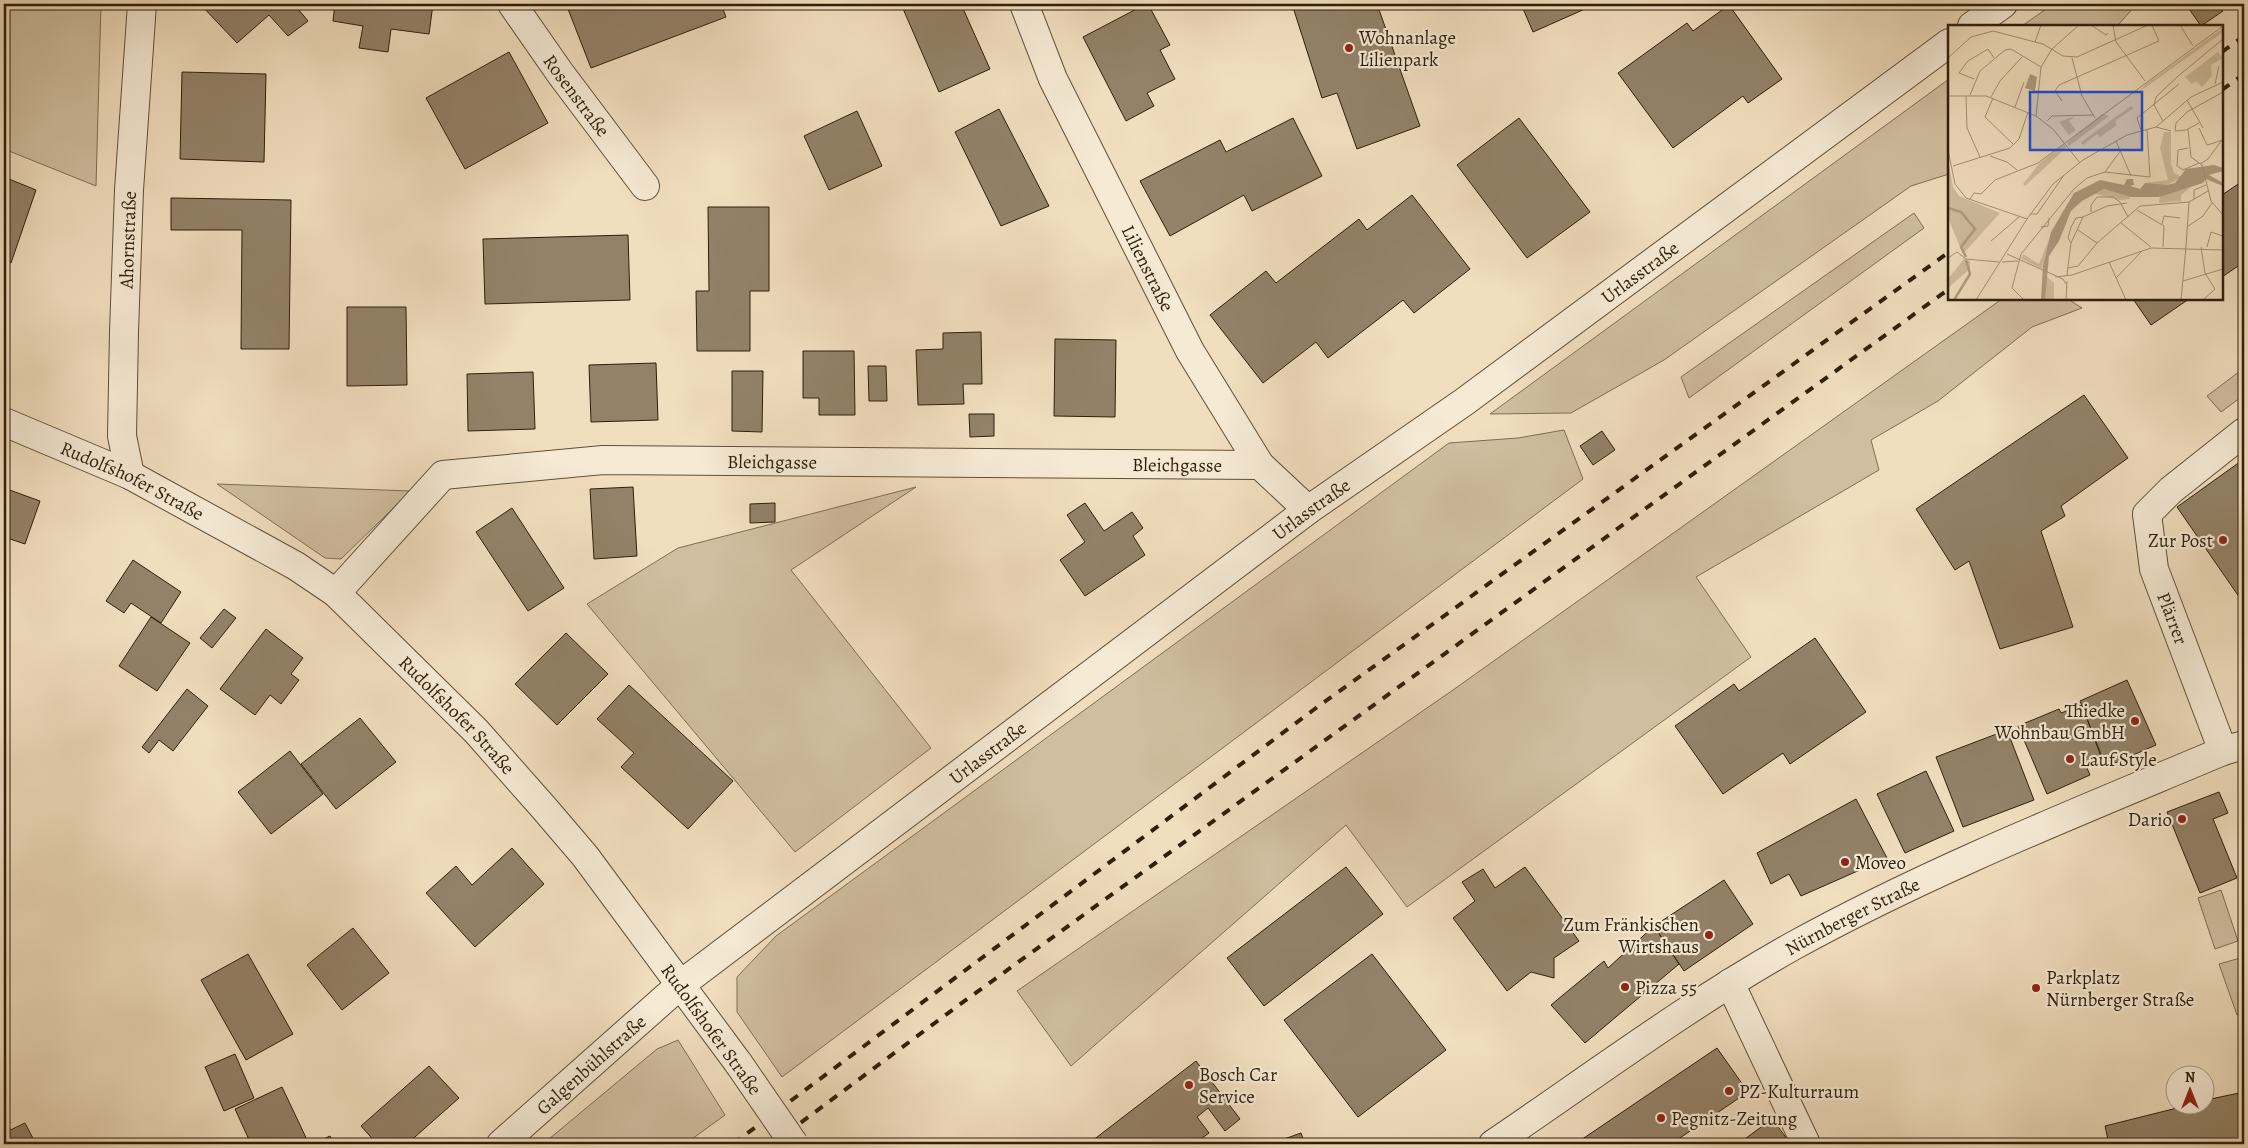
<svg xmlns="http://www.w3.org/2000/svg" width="2248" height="1148" viewBox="0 0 2248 1148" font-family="Alegreya,serif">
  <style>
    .green { fill: #d0bea0; stroke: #7f6e55 }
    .building { fill: #938268; stroke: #2e1f0a }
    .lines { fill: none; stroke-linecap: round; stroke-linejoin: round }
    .minor-casing { stroke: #5f4f37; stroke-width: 30 }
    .minor { stroke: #f6ead5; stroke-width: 28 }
    .rail { stroke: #2e1f0a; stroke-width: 4; stroke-dasharray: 9 9; stroke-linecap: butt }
    .minor-bridge-casing { stroke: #5f4f37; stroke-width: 30; stroke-linecap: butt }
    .minor-bridge { stroke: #f6ead5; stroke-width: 28 }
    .poi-dot { fill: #8f2418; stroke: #f6ead5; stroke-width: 2 }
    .labels { text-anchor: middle; stroke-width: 4.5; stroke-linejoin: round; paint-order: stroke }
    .poi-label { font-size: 19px; fill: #2e1f0a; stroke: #f6ead5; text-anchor: start }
    .street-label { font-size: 19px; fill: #2e1f0a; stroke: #f6ead5 }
    .inset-river { fill: none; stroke: #af9d81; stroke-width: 2.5 }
    .inset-road { fill: none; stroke: #a39277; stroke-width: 1 }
    .view { fill: #1d4ed8; fill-opacity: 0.15; stroke: #1d4ed8; stroke-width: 2.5 }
    .inset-edge { fill: none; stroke: #2e1f0a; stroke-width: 2.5 }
  </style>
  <rect width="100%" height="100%" fill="#f1debf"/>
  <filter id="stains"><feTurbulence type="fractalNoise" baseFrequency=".004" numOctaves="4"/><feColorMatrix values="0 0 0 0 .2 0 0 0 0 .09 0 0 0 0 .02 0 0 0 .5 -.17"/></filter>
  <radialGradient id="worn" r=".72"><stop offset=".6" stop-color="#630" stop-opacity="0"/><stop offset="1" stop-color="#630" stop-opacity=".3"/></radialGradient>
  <path class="green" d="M 4,4 L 101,4 L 96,186 L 4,149 Z
    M 2053,4 L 2137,4 L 2117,26 L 2022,26 Z
    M 1949,79 L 1949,174 L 1911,186 L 1664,360 L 1571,413 L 1490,414 Z
    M 1914,213 L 1924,228 L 1689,398 L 1681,377 Z
    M 2002,299 L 2068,299 L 2082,308 L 2032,327 L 1938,401 L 1871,440 L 1879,470 L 1696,577 L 1751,657 L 1407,907 L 1346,825 L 1071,1066 L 1017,991 L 1453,690 Z
    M 2244,368 L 2244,395 L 2221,412 L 2207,396 Z
    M 1564,430 L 1583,479 L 782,1077 L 737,1012 L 737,977 L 776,936 L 1449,443 L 1518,438 Z
    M 217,484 L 411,491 L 341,559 L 325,558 Z
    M 916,487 L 791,570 L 931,748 L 795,852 L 587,604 L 678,548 Z
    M 2221,890 L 2238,941 L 2215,949 L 2198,898 Z
    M 2244,957 L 2244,1013 L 2237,1015 L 2219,964 Z
    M 678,1040 L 725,1115 L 685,1144 L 543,1144 L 657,1049 Z"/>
  <path class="building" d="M 200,4 L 294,4 L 308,21 L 288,36 L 269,15 L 237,43 Z
    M 335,4 L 433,4 L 429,34 L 391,29 L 388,52 L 359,48 L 363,26 L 333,21 Z
    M 566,4 L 721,4 L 726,17 L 591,68 Z
    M 901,4 L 961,4 L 990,69 L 939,92 Z
    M 1146,4 L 1148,4 L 1170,45 L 1160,50 L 1175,79 L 1147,93 L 1154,106 L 1126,121 L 1083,37 Z
    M 1292,4 L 1377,4 L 1420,126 L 1357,149 L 1337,93 L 1322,98 Z
    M 1521,4 L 1593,4 L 1594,5 L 1533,32 Z
    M 2190,4 L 2218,4 L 2223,11 L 2201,26 L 2187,6 Z
    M 1729,5 L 1782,79 L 1748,103 L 1743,96 L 1673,148 L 1618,73 L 1687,23 L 1693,31 Z
    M 509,52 L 548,123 L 465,169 L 426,98 Z
    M 182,72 L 266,74 L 264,162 L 180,159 Z
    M 999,109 L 1049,206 L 1001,226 L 955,132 Z
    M 857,111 L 882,166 L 829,190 L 804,136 Z
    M 1293,118 L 1322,176 L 1252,211 L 1244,195 L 1170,236 L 1140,181 L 1220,140 L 1226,152 Z
    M 1519,118 L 1590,212 L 1527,258 L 1457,165 Z
    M 4,177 L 36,190 L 11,263 L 4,260 Z
    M 2244,180 L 2244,262 L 2222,277 L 2222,195 Z
    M 1412,195 L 1470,269 L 1414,313 L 1403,300 L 1328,358 L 1316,342 L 1263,383 L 1210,315 L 1266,271 L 1276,283 L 1359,219 L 1367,230 Z
    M 171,198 L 291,200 L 289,349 L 241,349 L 242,230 L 171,230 Z
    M 708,207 L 769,207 L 769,291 L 750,291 L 750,351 L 697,351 L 696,291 L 709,291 Z
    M 628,235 L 630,300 L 485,304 L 483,239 Z
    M 2133,299 L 2189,299 L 2151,325 Z
    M 347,307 L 406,307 L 407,385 L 347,386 Z
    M 981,332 L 982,384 L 963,384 L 964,404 L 918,405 L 916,350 L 943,349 L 943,333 Z
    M 1055,339 L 1116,340 L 1115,417 L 1054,416 Z
    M 803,351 L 854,351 L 855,415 L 819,415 L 819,398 L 803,398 Z
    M 656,363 L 658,420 L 591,422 L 589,365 Z
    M 868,366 L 886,366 L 887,401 L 869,401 Z
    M 732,371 L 763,371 L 762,432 L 732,431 Z
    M 533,372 L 535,429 L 468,431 L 467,374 Z
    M 2084,395 L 2128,458 L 2061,506 L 2065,516 L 2041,531 L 2073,627 L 2000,649 L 1969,561 L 1955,570 L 1916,509 Z
    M 969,414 L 994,414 L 994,436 L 970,437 Z
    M 1602,431 L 1615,450 L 1593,465 L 1580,446 Z
    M 2244,459 L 2244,604 L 2177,507 Z
    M 633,487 L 637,556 L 594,559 L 590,489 Z
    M 4,488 L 40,501 L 25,544 L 4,537 Z
    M 775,503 L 775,522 L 750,523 L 750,504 Z
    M 1085,503 L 1104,531 L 1132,512 L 1143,528 L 1133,536 L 1145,555 L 1085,596 L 1060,560 L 1085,542 L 1067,515 Z
    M 512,508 L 564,588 L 528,611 L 476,532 Z
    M 133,560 L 181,592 L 161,623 L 131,603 L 124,613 L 106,601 Z
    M 224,609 L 236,618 L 212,648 L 200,638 Z
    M 151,617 L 190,643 L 157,691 L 119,666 Z
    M 266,629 L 303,658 L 291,674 L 299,680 L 281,704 L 270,695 L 255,715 L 220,689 Z
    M 566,633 L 608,674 L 557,725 L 515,684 Z
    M 1815,638 L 1866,712 L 1790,764 L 1783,753 L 1723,794 L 1675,726 L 1734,684 L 1739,691 Z
    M 2127,680 L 2156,745 L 2106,767 L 2080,701 Z
    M 629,685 L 733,781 L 688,829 L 621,767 L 634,753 L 597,719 Z
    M 187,689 L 208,706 L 173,751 L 159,740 L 149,753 L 142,747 Z
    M 2082,705 L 2103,762 L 2087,768 L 2090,775 L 2047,794 L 2018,726 L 2059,709 L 2061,713 Z
    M 360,718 L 396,762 L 336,809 L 301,764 Z
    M 2007,730 L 2034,800 L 1963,827 L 1936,757 Z
    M 290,751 L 323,794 L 271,834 L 238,792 Z
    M 1926,771 L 1954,831 L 1905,853 L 1877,794 Z
    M 2219,792 L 2228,813 L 2213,819 L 2237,878 L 2200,893 L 2167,812 Z
    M 1856,799 L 1887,858 L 1801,896 L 1789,874 L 1771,884 L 1757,853 Z
    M 512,848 L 544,884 L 475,947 L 426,893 L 456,866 L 472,885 Z
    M 1346,867 L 1383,914 L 1264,1006 L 1227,958 Z
    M 1525,867 L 1579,941 L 1554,958 L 1554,978 L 1531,972 L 1507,991 L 1453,918 L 1475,901 L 1462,882 L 1483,869 L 1495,888 Z
    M 1724,880 L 1753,924 L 1684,971 L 1654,926 Z
    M 1654,926 L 1679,964 L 1585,1043 L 1551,1005 L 1604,961 L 1608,968 Z
    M 353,928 L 389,973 L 342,1010 L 307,965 Z
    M 248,954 L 293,1034 L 246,1060 L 201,980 Z
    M 1372,954 L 1446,1050 L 1358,1117 L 1284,1020 Z
    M 1717,1048 L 1748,1092 L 1671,1144 L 1575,1144 Z
    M 235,1054 L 254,1098 L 224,1111 L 205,1067 Z
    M 1196,1061 L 1240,1119 L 1225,1131 L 1208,1108 L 1197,1117 L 1209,1133 L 1194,1144 L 1088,1144 Z
    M 429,1066 L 459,1098 L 407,1144 L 377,1144 L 361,1126 Z
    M 282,1087 L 309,1144 L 251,1144 L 235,1109 Z
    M 2244,1092 L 2244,1131 L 2239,1131 L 2241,1140 L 2226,1144 L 2109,1144 L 2105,1126 L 2185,1106 L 2206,1106 L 2206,1100 Z
    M 1772,1119 L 1791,1144 L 1738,1144 Z
    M 25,1123 L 36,1144 L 4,1144 L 4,1133 Z
    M 1301,1133 L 1305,1144 L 1270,1144 Z
    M 330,1136 L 334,1144 L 313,1144 Z"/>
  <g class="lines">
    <defs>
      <g id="minor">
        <path id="s1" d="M 512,4 L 560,73 L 645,186"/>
        <path id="s2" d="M 1024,4 L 1053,79 L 1190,351 L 1260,465 L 1308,510"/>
        <path d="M 1972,26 L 2003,4"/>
        <path id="s3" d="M 4,422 L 130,475 L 296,566 L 336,593 L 476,731 L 544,808 L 585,856 L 739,1064"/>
        <path id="s4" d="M 130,475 L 122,436 L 124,332 L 129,190 L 142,4"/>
        <path id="s5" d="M 336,593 L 443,475 L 603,460 L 1260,465"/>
        <path d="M 2223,751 L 2154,569 L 2147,514 L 2171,490 L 2244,432"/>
        <path d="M 1730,983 L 1806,1144"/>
        <path id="s6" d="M 501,1144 L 680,985 L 1308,510 L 1464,402 L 1949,43"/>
        <path id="s7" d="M 1493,1144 C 1592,1077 1688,1005 1793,946 C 1931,870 2078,812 2223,751 L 2244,745"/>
      </g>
    </defs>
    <use href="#minor" class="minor-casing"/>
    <use href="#minor" class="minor"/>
    <path class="rail" d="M 2222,52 L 2244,36
      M 2222,90 L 2244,74
      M 733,1144 L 1312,711 L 1949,252
      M 772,1144 L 959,1005 L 1949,289"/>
    <defs>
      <path id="minor-bridge" d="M 739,1064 L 794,1144"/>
    </defs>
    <use href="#minor-bridge" class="minor-bridge-casing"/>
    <use href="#minor-bridge" class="minor-bridge"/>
  </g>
  <g class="poi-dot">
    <circle cx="1349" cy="48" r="5"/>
    <circle cx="2223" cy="540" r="5"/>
    <circle cx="2135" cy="721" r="5"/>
    <circle cx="2070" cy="759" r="5"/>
    <circle cx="2182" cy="819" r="5"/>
    <circle cx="1845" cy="862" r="5"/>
    <circle cx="1709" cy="935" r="5"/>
    <circle cx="1625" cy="987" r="5"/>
    <circle cx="2036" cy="988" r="5"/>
    <circle cx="1189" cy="1085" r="5"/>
    <circle cx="1729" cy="1091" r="5"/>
    <circle cx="1661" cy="1118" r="5"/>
  </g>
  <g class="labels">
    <g class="poi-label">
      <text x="1359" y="44">Wohnanlage<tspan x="1359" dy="22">Lilienpark</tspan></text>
      <text x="2213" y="547" text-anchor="end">Zur Post</text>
      <text x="2125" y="717" text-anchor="end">Thiedke<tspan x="2125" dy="22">Wohnbau GmbH</tspan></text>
      <text x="2080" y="766">Lauf Style</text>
      <text x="2172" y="826" text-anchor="end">Dario</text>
      <text x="1855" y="869">Moveo</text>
      <text x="1699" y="931" text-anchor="end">Zum Fränkischen<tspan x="1699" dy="22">Wirtshaus</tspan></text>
      <text x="2046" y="984">Parkplatz<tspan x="2046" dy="22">Nürnberger Straße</tspan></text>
      <text x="1635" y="994">Pizza 55</text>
      <text x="1199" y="1081">Bosch Car<tspan x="1199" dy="22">Service</tspan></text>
      <text x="1739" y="1098">PZ-Kulturraum</text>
      <text x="1671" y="1125">Pegnitz-Zeitung</text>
    </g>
    <g class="street-label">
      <text dy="7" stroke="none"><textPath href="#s1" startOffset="112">Rosenstraße</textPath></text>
      <text dy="7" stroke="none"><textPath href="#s4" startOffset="236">Ahornstraße</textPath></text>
      <text dy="7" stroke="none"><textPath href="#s2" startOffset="292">Lilienstraße</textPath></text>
      <text dy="7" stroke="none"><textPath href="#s6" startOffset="1435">Urlasstraße</textPath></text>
      <text dy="7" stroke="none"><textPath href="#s5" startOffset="489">Bleichgasse</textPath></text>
      <text dy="7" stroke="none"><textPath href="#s5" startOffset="894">Bleichgasse</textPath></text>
      <text dy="7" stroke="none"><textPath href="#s3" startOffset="141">Rudolfshofer Straße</textPath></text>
      <text dy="7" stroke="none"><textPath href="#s6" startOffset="1030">Urlasstraße</textPath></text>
      <text transform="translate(2173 618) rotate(69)" y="7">Plärrer</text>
      <text dy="7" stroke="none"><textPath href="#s3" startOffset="546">Rudolfshofer Straße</textPath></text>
      <text dy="7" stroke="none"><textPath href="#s6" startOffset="625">Urlasstraße</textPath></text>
      <text dy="7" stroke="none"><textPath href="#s7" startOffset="426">Nürnberger Straße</textPath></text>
      <text transform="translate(712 1029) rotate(54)" y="7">Rudolfshofer Straße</text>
      <text dy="7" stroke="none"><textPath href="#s6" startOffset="120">Galgenbühlstraße</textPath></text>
    </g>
  </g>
  <g transform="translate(1948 25)">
    <rect width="275" height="275" fill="#f1debf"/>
    <path d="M 275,3 L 275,7 L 191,67 L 198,59 ZM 270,27 L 275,33 L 263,40 L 264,51 L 254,62 L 248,56 L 244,59 L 237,52 ZM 183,81 L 186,83 L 167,96 L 169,100 L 152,112 L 149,109 L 135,120 L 133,117 ZM 154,89 L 161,91 L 121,121 L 119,118 ZM 127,91 L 121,96 L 128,105 L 121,110 L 111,97 ZM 216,107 L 223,107 L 223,139 L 226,148 L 234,152 L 219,160 L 201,161 L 197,158 L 220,155 L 212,123 ZM 116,119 L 118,123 L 77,161 L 75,159 L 91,139 ZM 0,134 L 5,162 L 11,171 L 52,188 L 15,229 L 0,193 ZM 243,162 L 233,170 L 233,176 L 211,178 L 212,171 ZM 156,164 L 181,170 L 182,174 L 172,175 L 148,169 L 137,174 ZM 102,212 L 94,244 L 74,234 L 75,229 L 91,239 ZM 16,234 L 22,236 L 22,244 L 0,263 L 0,254 ZM 98,251 L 106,258 L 106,275 L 97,275 Z" fill="#d0bea0"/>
    <path d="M 82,49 L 89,52 L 87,66 L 77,63 ZM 266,140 L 275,143 L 275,146 L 261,150 L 275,158 L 275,161 L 258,154 L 255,158 L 211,172 L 183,172 L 156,164 L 134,176 L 123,186 L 111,216 L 101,231 L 97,275 L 93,275 L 95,241 L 103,207 L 126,168 L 152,155 L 176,160 L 179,154 L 185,154 L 186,160 L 182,161 L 192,164 L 197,158 L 219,160 L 227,158 L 238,144 Z" fill="#af9d81"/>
    <path class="inset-river" d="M 0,183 L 13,187 L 27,204 L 13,222 L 18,232M 6,275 L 22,249 L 18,235"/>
    <path class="inset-road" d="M 143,0 L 158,10 L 160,8M 165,0 L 168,17 L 197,56M 232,0 L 245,21M 87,17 L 93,0M 0,33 L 23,12 L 45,6 L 95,19 L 115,31 L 129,32 L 200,0M 124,33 L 134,71 L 147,93M 26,54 L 11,48 L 20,36 L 40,24 L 46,33M 267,59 L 271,41M 22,70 L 32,46 L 57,25 L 63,24 L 93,42M 0,71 L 38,71 L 88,91 L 105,104 L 132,138M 18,71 L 19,103 L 32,132M 43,72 L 52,56 L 74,32M 45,73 L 37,92 L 66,120M 239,75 L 255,103M 114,76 L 107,66 L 111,60 L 211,16 L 204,0M 206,80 L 208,72 L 229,52 L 275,14M 206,80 L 215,96M 67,82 L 76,57M 88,91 L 93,42 L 104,24 L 131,0M 99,96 L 104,91 L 145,90M 208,102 L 223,106M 251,103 L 259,120 L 275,115M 240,104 L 243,132 L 254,140 L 263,176 L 275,190M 193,105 L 189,93 L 231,59M 227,106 L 228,98 L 239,87 L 275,67M 227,106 L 238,105 L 251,98M 168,116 L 183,151M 240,123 L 230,125 L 229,141 L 235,145 L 251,138M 0,125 L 7,159 L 18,173 L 79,194 L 28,275M 42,131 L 59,137 L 69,145M 252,139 L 260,134 L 274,115M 5,141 L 62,123 L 71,114 L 80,87M 157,147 L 173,125M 22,174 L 26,168 L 33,169 L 47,155 L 90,138 L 275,1M 246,174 L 246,165 L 258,160M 189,185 L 216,201 L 215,222M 143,187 L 143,180 L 149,172 L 165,172 L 172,177 L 180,192M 82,189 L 89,189 L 116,150M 79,194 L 105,159 L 135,135 L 179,110 L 208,102 L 243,72 L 275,57M 173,198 L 203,222M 214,199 L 216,191 L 232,193M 93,202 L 100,201 L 101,193M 239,202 L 255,191 L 264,178M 130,205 L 149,218M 43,216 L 71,192M 123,218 L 120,213 L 123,202 L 128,193 L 135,192M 238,222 L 241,177M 253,222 L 257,248 L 267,264 L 255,275M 259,222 L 263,207 L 275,211M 59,229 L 115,254 L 118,259M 0,233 L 9,227 L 18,234 L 51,237M 54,237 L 70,236M 161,237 L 178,275M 120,243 L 130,241 L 149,218 L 192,181 L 241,177 L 260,166M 119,250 L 123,218 L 135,192 L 159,181 L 179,178M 107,252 L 124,250 L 203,223 L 275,225M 168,253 L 194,226M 235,256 L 275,244M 76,275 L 64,263 L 73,229 L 126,164 L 139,153 L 157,147 L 202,152 L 199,104M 118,275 L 119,256M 233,275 L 238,222"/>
    <path class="view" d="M 82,67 L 194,67 L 194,125 L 82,125 Z"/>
    <rect width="275" height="275" class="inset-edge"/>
  </g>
  <rect width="2248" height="1148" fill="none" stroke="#f1debf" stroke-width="20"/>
  <rect x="5" y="5" width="2238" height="1138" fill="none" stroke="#2e1f0a" stroke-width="2.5"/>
  <rect x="10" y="10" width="2228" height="1128" fill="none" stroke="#2e1f0a"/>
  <g transform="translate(2190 1090)"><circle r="24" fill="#f6ead5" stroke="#a69984"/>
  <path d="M0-4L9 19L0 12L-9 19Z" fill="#8f2418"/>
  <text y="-8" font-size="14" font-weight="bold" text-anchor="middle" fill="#2e1f0a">N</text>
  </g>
  <rect width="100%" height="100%" filter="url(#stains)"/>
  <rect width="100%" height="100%" fill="url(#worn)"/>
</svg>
